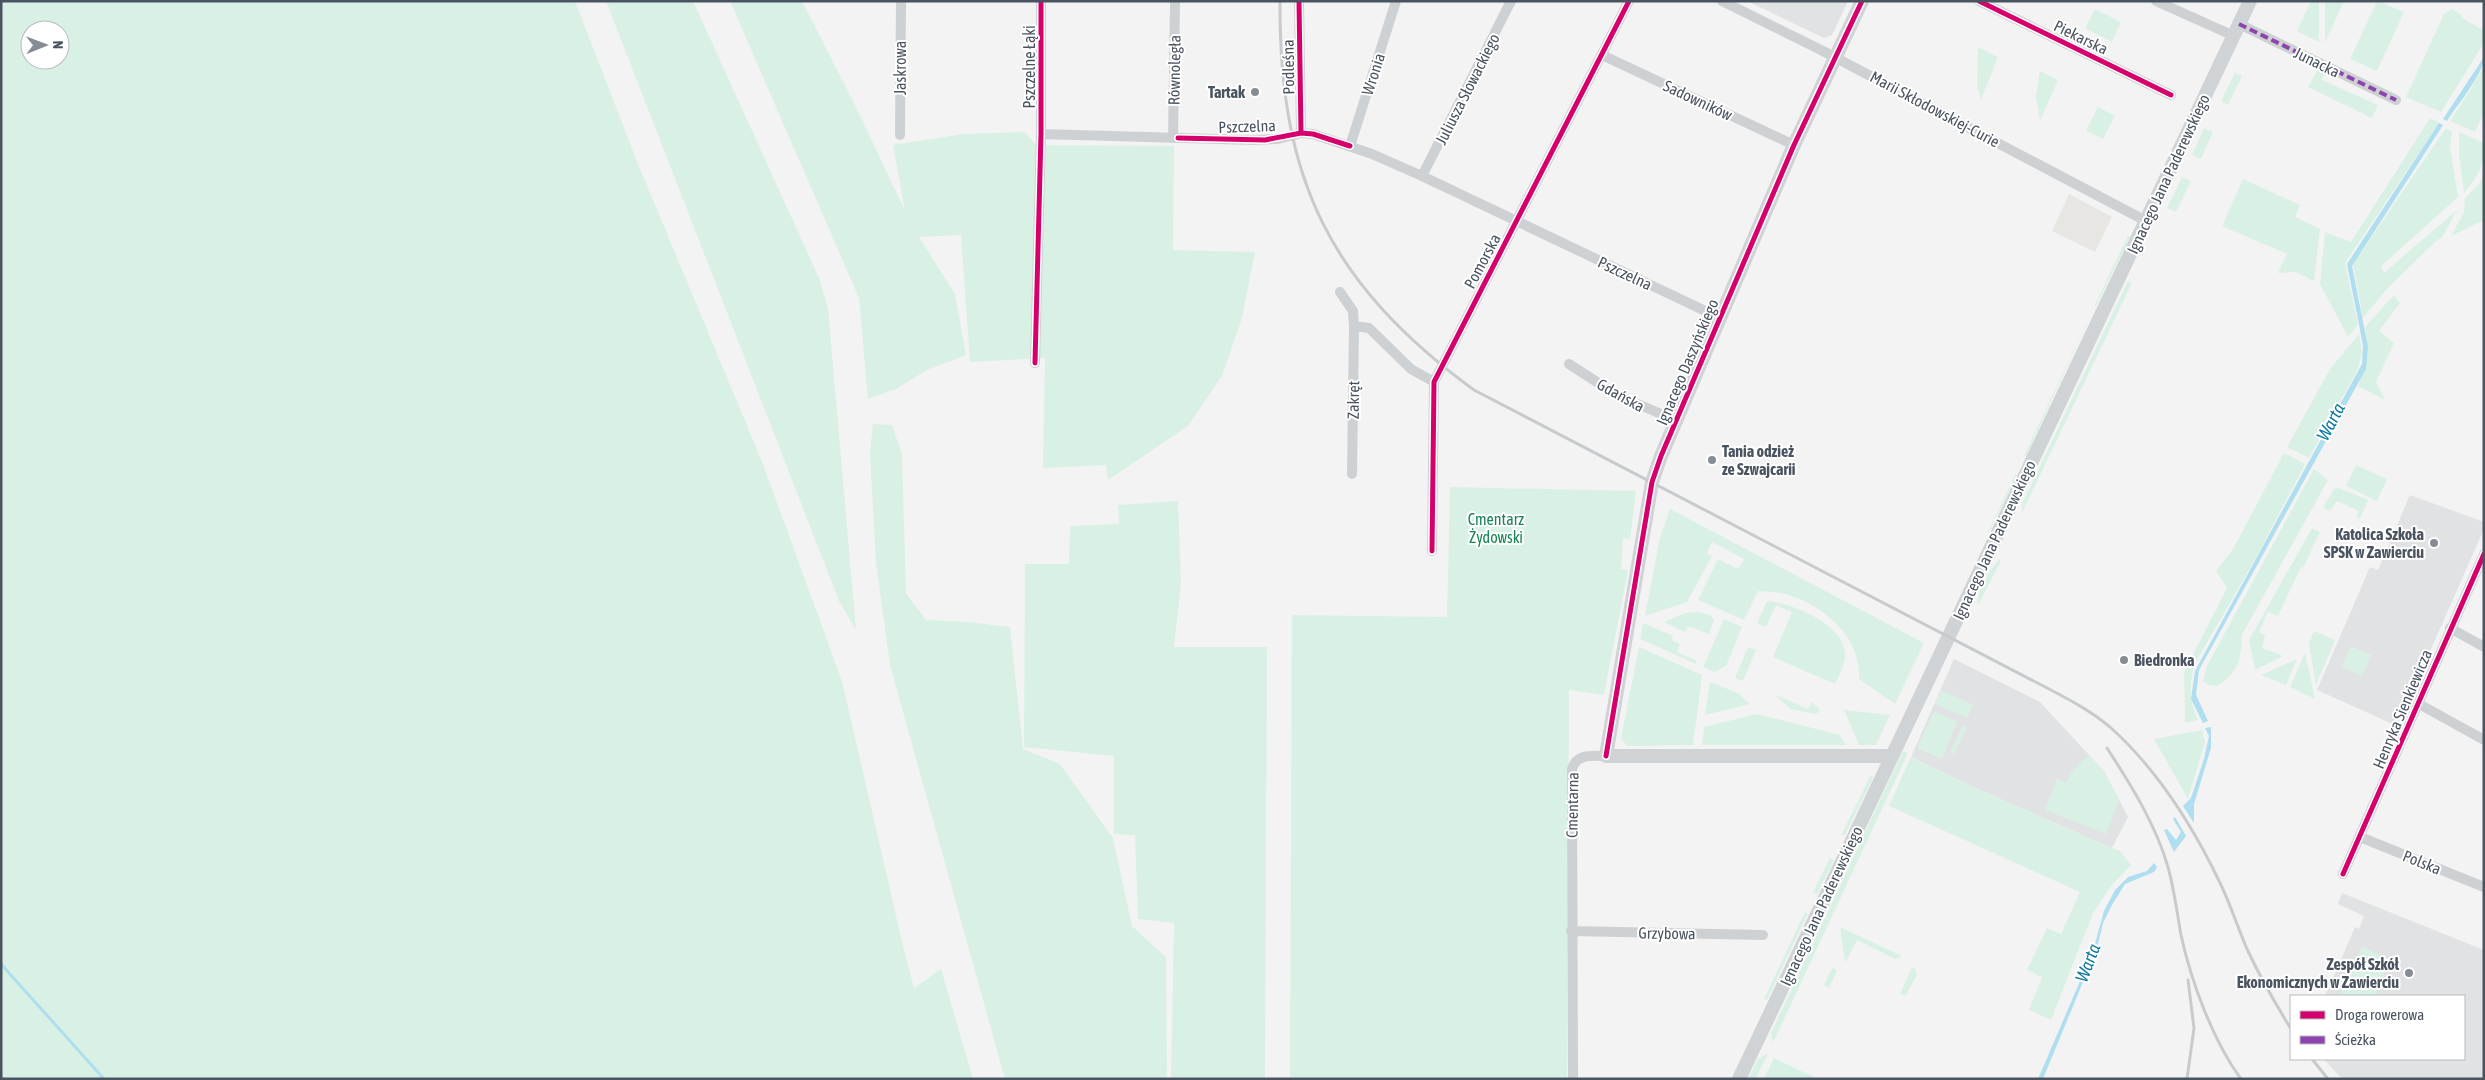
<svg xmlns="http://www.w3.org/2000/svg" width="2485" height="1080" viewBox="0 0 2485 1080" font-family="'Asap Condensed',sans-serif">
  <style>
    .commercial { fill: #e7e6e2 }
    .education { fill: #e1e2e3 }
    .green { fill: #d9f1e4; fill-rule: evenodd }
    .water { fill: #aedeef }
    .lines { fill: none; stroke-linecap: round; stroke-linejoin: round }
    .stream { stroke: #aedeef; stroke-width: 3 }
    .street { stroke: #ced1d4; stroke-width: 10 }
    .secondary { stroke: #d0d3d5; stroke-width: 14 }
    .rail { stroke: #c8cbcd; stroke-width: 3 }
    .quiet { stroke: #8e44ad; stroke-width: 4; stroke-dasharray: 8 4; stroke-linecap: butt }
    .cycleway-casing { stroke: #fff; stroke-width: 8 }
    .cycleway { stroke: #d6006c; stroke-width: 5 }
    .poi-dot { fill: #858c93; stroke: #fff; stroke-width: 2 }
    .labels { text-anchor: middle; stroke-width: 4; stroke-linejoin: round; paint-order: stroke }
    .street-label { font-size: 16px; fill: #4a5460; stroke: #fff }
    .poi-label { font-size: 16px; font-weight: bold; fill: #4a5460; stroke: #fff; text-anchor: end }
    .park-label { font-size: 16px; fill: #188453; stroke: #fff }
    .water-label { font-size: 18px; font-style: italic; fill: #0d7aa0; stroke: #fff }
  </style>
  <rect width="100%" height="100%" fill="#f3f3f3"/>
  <path class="commercial" d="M 2069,194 L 2112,217 L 2095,252 L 2052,231 Z"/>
  <path class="education" d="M 1747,1 L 1848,1 L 1832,35 L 1824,38 Z
    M 2410,495 L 2484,522 L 2484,529 L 2397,726 L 2317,690 L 2370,567 L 2378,570 Z
    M 1954,659 L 2040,702 L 2104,771 L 2128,817 L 2112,848 L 1973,787 L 1911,757 Z
    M 2342,893 L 2484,950 L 2484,1079 L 2342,1079 L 2324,1059 L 2464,1059 L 2464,996 L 2325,996 L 2355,927 L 2359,929 L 2364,916 L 2338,904 Z"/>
  <path class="green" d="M 1,1 L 575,1 L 638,164 L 763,464 L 842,681 L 903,946 L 914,988 L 941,969 L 973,1079 L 1,1079 ZM 30,30 L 60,30 L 60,60 L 30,60 Z
    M 606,1 L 693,1 L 819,278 L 828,308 L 856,630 L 839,601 Z
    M 730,1 L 802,1 L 856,107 L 905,211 L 893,145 L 964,134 L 1025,132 L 1036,145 L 1174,146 L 1173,250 L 1255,252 L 1242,318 L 1222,376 L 1188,426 L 1108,480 L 1106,465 L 1043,468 L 1045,358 L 970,362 L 961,235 L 919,237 L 955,294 L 966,355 L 927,370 L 896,389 L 868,399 L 859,298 Z
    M 2311,1 L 2319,1 L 2319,42 L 2297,31 Z
    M 2325,1 L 2344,1 L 2325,43 Z
    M 2377,1 L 2404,12 L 2377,71 L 2350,59 Z
    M 2095,9 L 2121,22 L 2112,42 L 2085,28 Z
    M 2452,9 L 2461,15 L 2463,19 L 2484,30 L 2484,43 L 2441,112 L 2406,97 L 2444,14 Z
    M 1978,47 L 1998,57 L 1981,100 L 1977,84 Z
    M 2484,65 L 2484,112 L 2475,132 L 2450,121 L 2471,89 Z
    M 2040,71 L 2058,80 L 2040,121 L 2036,97 Z
    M 2317,71 L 2326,71 L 2322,80 L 2378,105 L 2372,118 L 2308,87 Z
    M 2235,73 L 2242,76 L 2228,105 L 2221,101 Z
    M 2098,107 L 2115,116 L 2103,139 L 2086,131 Z
    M 2430,118 L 2439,123 L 2345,263 L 2358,325 L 2348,337 L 2320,284 L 2325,232 L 2351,242 Z
    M 2204,128 L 2213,132 L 2201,159 L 2192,155 Z
    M 2446,128 L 2452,132 L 2450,147 L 2458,197 L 2381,266 L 2384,273 L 2457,210 L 2442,238 L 2437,240 L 2385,291 L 2363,318 L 2353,264 Z
    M 2459,132 L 2484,143 C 2484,167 2479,175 2464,193 L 2459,154 Z
    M 2484,173 L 2484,220 L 2451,236 L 2464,212 L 2465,198 L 2479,184 Z
    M 2182,177 L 2191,181 L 2176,212 L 2167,208 Z
    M 2243,179 L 2300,205 L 2295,217 L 2320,229 L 2314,281 L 2295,272 L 2278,273 L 2287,254 L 2222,226 Z
    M 2128,235 L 2130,237 L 2096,306 L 2095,305 Z
    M 2128,281 L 2132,283 L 2022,513 L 2022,504 Z
    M 2394,295 L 2400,303 L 2379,331 L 2394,343 L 2376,382 L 2385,400 L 2358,386 C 2368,365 2369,350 2365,327 Z
    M 2091,314 L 2026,456 L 2024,456 Z
    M 2359,334 L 2362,352 L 2358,369 L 2309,458 L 2287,447 L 2330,369 Z
    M 873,424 L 892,425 L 902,454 L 906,593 L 926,620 L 968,622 L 1010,627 L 1023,749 L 1060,764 L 1113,838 L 1132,926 L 1166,957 L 1167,1079 L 1005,1079 L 890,665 L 876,563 L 870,452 Z
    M 2284,453 L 2305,464 L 2257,556 L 2194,665 C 2189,687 2189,700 2198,720 L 2185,723 L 2184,672 L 2227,588 L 2216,571 L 2233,549 Z
    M 2356,465 L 2387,479 L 2377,501 L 2346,486 Z
    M 2314,469 L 2328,480 L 2242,635 C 2241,660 2239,672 2217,686 L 2209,685 L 2203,681 L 2207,666 Z
    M 2016,473 L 2015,480 L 1988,534 L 1988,532 Z
    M 1450,487 L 1636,491 L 1630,539 L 1623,538 L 1621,569 L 1628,570 L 1604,695 L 1569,690 L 1567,1079 L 1290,1079 L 1292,615 L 1447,617 Z
    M 2339,488 L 2368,500 L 2360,519 L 2356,517 L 2359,511 L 2337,501 L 2330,511 L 2323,508 L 2334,489 Z
    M 1178,501 L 1181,583 L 1174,647 L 1267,647 L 1265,1079 L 1171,1079 L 1174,923 L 1138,919 L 1135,835 L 1114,834 L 1114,756 L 1024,747 L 1025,564 L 1069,564 L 1070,526 L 1119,524 L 1118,505 Z
    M 1670,509 L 1924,643 L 1895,704 L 1859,679 C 1861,637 1825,607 1789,595 C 1779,592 1768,592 1758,591 L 1744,620 L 1698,600 L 1718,559 L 1738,569 L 1744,559 L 1712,542 L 1707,553 L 1712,556 L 1687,602 L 1645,616 L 1660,537 Z
    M 2312,528 L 2320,532 L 2303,568 L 2301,567 L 2278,616 L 2268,612 L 2259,632 L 2265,635 L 2262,648 L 2283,656 L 2255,670 L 2249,640 Z
    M 2000,559 L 2000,563 L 1978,605 C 1975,595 1991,566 2000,559 Z
    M 1767,601 C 1792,603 1844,624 1845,654 C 1846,664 1839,675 1835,684 L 1773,657 L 1792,612 L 1776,605 L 1766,627 L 1757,623 Z
    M 1699,612 L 1710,615 L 1714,620 L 1709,634 L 1688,626 L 1685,632 L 1664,622 L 1685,613 Z
    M 1724,619 L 1742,627 L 1726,666 L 1714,672 L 1703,667 Z
    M 1643,623 L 1673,636 L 1672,640 L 1680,644 L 1677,652 L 1697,661 L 1696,664 L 1640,639 Z
    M 2314,631 L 2335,640 L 2316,685 L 2309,644 Z
    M 2351,646 L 2371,655 L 2362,676 L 2342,667 Z
    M 1639,647 L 1702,675 L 1693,745 L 1627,746 L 1621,738 Z
    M 1748,647 L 1756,650 L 1743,681 L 1735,678 Z
    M 2305,653 L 2315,699 L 2290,687 Z
    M 2297,659 L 2286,685 L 2261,675 Z
    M 1710,682 L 1738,693 L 1750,704 L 1705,715 Z
    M 1941,690 L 1973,705 L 1967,718 L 1935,704 Z
    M 1774,694 L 1808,709 L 1812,702 L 1820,710 L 1816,714 L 1790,709 Z
    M 1844,710 L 1890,715 L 1876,745 L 1859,745 Z
    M 1934,711 L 1957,722 L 1942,759 L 1917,748 Z
    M 1757,714 L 1840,735 L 1846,745 L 1702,745 L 1704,727 Z
    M 1963,725 L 1967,727 L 1954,754 L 1950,753 Z
    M 2202,730 L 2205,742 L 2188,799 L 2154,739 Z
    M 1903,751 L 1908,753 L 1773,1043 L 1771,1033 Z
    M 2089,755 L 2104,771 L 2119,800 L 2106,834 L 2045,810 L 2057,779 L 2066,783 L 2073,770 Z
    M 1911,757 L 1973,787 L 2112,848 L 2120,851 L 2131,865 L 2112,885 L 2093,913 L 2051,1020 L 2029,1010 L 2042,977 L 2027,970 L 2047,928 L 2061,934 L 2080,892 L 1889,806 Z
    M 1871,775 L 1873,778 L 1845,835 L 1841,835 Z
    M 1830,858 L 1834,860 L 1817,894 L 1813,892 Z
    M 1805,912 L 1808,913 L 1767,1000 L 1764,999 Z
    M 1840,927 L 1902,956 L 1895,959 L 1857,940 L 1845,963 Z
    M 2362,947 L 2390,959 L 2374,996 L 2340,996 Z
    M 1912,967 L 1915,969 L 1917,974 L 1906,996 L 1900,994 Z
    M 1832,968 L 1837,970 L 1829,988 L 1824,985 Z
    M 1768,1053 L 1756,1079 L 1748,1079 L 1758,1059 Z
    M 1774,1058 L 1818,1079 L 1764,1079 Z"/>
  <path class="water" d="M 2484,57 C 2484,74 2456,106 2447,121 L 2443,119 Z
    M 2439,123 L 2443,125 L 2352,266 L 2368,347 L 2366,369 L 2199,670 L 2196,695 L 2208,721 L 2203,723 L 2191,699 L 2195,671 L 2362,364 L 2363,345 L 2347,264 Z
    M 2211,727 L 2211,748 L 2194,804 L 2194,823 L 2183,806 L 2191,798 L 2204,759 L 2209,736 L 2205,728 Z
    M 2175,817 L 2186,836 L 2174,852 L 2164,830 L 2167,829 L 2176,840 L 2181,832 L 2173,819 Z
    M 2154,863 L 2157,867 L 2154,872 L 2125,884 L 2112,905 L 2103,923 L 2097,948 L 2045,1074 L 2043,1079 L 2038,1079 L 2093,951 L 2104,911 L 2115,890 L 2128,877 L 2147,871 Z"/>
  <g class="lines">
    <path class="stream" d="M 1,964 L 104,1079"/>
    <path class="street" d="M 1299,1 L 1301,133
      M 1722,1 L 1821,50 L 2146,221
      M 1979,1 L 2171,95
      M 2156,1 L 2234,36
      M 2239,24 L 2396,100
      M 1602,55 L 1794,145
      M 1041,134 L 1252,140 L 1278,139 L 1301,133 L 1313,134 L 1372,154 L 1422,176 L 1720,318
      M 900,135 L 901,1
      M 1173,138 L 1175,1
      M 1350,146 L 1396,1
      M 1422,176 L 1511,1
      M 1340,292 L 1353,311 L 1354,326
      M 1035,363 L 1041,134 L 1041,1
      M 1569,364 L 1617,395 L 1675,420
      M 1352,474 L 1354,326 L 1369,328 L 1411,369 L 1434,382
      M 1432,551 L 1434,382 L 1629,1
      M 2450,628 L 2484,647
      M 2419,704 L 2484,740
      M 2360,837 L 2484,887
      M 2343,874 L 2484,554
      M 1571,931 L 1763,935
      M 1573,1079 L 1572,769 C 1577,753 1593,756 1606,756"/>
    <path class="secondary" d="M 1862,1 L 1794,145 L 1661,456 L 1652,482 L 1606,756 L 1892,756
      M 1739,1079 L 2250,1"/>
    <path class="rail" d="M 1280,1 C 1279,180 1330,284 1474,390 L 2049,689 C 2070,700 2091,711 2110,727 C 2157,769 2194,828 2221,885 C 2231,906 2238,928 2247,949 C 2260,977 2275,1003 2291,1029
      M 2107,748 C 2131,785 2156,825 2168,867 C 2174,889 2177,912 2181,935 C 2191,981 2213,1041 2241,1079
      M 2312,1059 L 2328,1079
      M 2187,1079 L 2194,1028 L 2188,980"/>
    <path class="quiet" d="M 2239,24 L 2396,100"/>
    <defs>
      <path id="cycleway" d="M 1299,1 L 1301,133
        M 1979,1 L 2171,95
        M 1178,138 L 1265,140 L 1301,133 L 1313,134 L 1350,146
        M 1035,363 L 1041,134 L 1041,1
        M 1432,551 L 1434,382 L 1629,1
        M 1606,756 L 1652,482 L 1661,456 L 1794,145 L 1862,1
        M 2343,874 L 2484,554"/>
    </defs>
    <use href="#cycleway" class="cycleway-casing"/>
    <use href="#cycleway" class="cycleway"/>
  </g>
  <g class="poi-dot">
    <circle cx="1255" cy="92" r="5"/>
    <circle cx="1712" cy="460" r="5"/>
    <circle cx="2434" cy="543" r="5"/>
    <circle cx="2124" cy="660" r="5"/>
    <circle cx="2409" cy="973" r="5"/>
  </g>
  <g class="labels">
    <g class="street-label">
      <text transform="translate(2081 37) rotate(26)" y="6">Piekarska</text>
      <text transform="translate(2317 62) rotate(26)" y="6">Junacka</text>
      <text transform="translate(1029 67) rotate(-90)" y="6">Pszczelne Łąki</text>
      <text transform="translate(1288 67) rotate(-91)" y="6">Podleśna</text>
      <text transform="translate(900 68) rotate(-90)" y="6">Jaskrowa</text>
      <text transform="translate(1174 70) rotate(-89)" y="6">Równoległa</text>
      <text transform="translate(1373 74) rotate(-72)" y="6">Wronia</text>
      <text transform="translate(1467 89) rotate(-63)" y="6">Juliusza Słowackiego</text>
      <text transform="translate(1698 100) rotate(25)" y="6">Sadowników</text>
      <text transform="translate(1935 109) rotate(28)" y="6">Marii Skłodowskiej-Curie</text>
      <text transform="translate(1247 126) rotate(-2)" y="6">Pszczelna</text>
      <text transform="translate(2168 174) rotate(-65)" y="6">Ignacego Jana Paderewskiego</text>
      <text transform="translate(1482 261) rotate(-62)" y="6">Pomorska</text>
      <text transform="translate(1625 273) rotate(25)" y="6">Pszczelna</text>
      <text transform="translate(1687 362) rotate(-67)" y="6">Ignacego Daszyńskiego</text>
      <text transform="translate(1621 395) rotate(29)" y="6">Gdańska</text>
      <text transform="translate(1353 400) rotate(-89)" y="6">Zakręt</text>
      <text transform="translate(1994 540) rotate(-65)" y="6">Ignacego Jana Paderewskiego</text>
      <text transform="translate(2402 709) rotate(-67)" y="6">Henryka Sienkiewicza</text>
      <text transform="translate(1572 805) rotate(-89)" y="6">Cmentarna</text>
      <text transform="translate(2422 862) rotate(22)" y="6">Polska</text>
      <text transform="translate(1821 906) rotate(-65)" y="6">Ignacego Jana Paderewskiego</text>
      <text transform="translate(1667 933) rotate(1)" y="6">Grzybowa</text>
    </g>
    <g class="poi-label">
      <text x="1245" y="98">Tartak</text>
      <text x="1722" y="457" text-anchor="start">Tania odzież<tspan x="1722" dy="18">ze Szwajcarii</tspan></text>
      <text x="2424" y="540">Katolica Szkoła<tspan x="2424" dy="18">SPSK w Zawierciu</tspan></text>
      <text x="2134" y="666" text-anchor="start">Biedronka</text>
      <text x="2399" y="970">Zespół Szkół<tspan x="2399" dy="18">Ekonomicznych w Zawierciu</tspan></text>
    </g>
    <g class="park-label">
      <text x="1496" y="525">Cmentarz<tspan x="1496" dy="18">Żydowski</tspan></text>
    </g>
    <g class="water-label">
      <text transform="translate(2331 422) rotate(-62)" y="6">Warta</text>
      <text transform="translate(2088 963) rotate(-69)" y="6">Warta</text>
    </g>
  </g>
  <rect width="2485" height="1080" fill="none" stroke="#4a5460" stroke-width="5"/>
  <rect x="2290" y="995" width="175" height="65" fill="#ffffff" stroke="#b7bbbf"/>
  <rect x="2300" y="1011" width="25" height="8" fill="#d6006c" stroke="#b7bbbf"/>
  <text x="2335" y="1020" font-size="15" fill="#4a5460">Droga rowerowa</text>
  <rect x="2300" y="1036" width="25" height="8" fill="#8e44ad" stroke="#b7bbbf"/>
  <text x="2335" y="1045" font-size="15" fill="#4a5460">Ścieżka</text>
  <g transform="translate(45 45) rotate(89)"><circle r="24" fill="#ffffff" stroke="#b7bbbf"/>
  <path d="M0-4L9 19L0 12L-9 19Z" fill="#858c93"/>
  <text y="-8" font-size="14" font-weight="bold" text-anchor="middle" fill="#4a5460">N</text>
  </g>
</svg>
